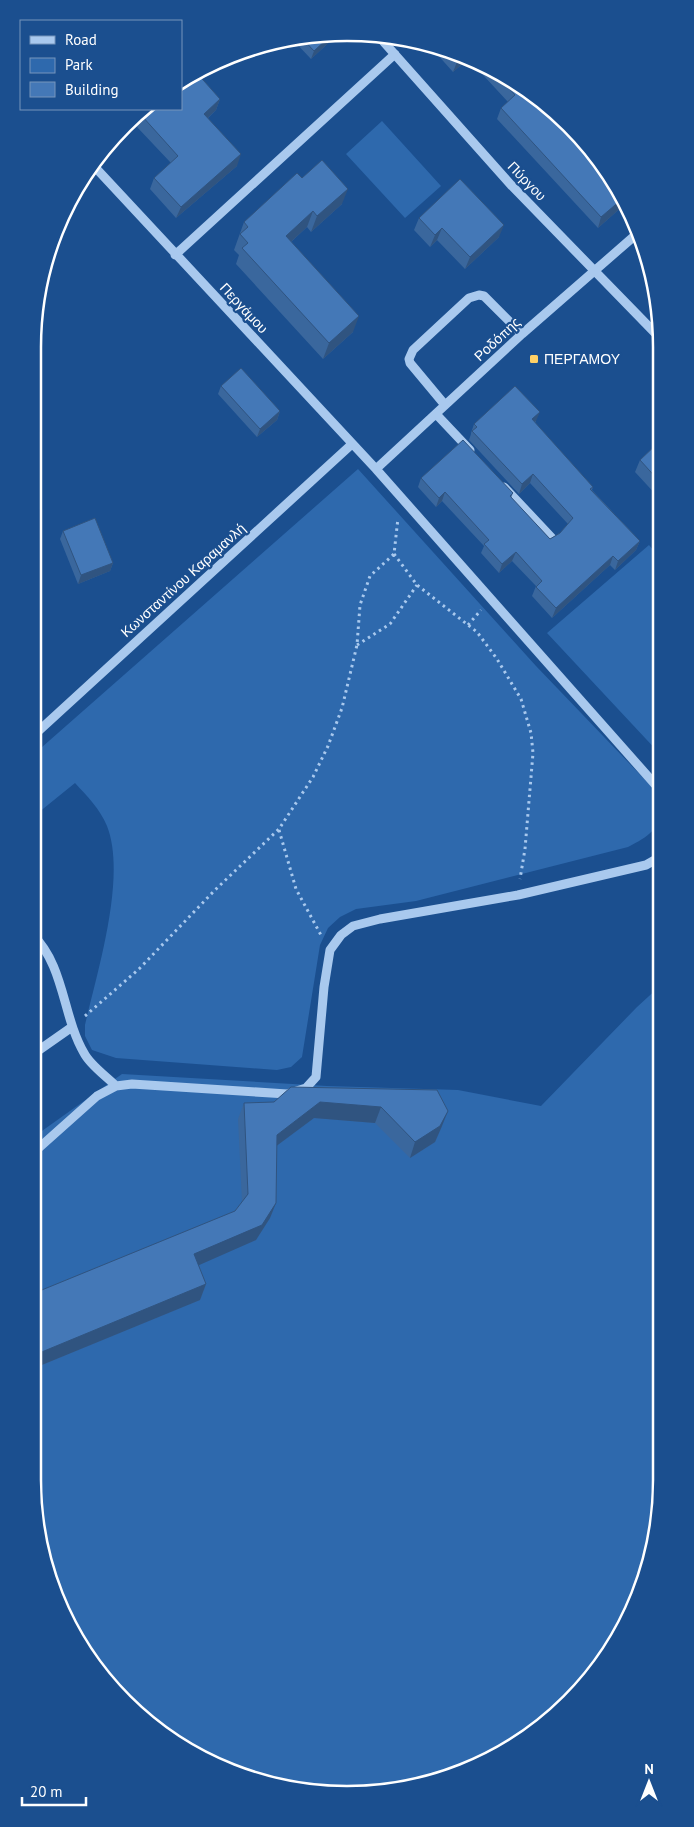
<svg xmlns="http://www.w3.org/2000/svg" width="694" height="1827" viewBox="0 0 694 1827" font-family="'PT Sans',sans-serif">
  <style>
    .green { fill: #2e69ad }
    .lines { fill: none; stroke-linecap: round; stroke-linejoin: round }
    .path { stroke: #a9c9ee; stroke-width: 3; stroke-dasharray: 2.5 4; stroke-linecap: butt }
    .minor { stroke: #a9c9ee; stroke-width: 9 }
    .wall { fill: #3a679d }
    .shaded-wall { fill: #305480 }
    .building { fill: #4478b7; stroke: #305480 }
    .poi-dot { fill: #ffd166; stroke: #1b4f8f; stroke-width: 2 }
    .labels { text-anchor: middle; stroke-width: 4.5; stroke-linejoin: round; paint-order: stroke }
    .street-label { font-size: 14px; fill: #fff; stroke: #1b4f8f }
    .poi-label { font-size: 14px; fill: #fff; stroke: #1b4f8f; text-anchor: start }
    .rim { fill: none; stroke: #fff; stroke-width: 2.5 }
  </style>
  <rect width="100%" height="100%" fill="#1b4f8f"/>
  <path class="green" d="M 382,121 L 441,186 L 405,218 L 346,154 Z
    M 358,469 L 536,666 L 651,786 C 668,819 660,831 628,847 L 416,901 L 356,909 L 340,917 L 328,928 L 320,945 L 302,1057 L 291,1067 L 277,1070 L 116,1058 L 92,1050 L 85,1036 L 85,1025 C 97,972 127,877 107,826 C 100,809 87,796 75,783 L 33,817 L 33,755 Z
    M 649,545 L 659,557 L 660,754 L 547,633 Z
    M 660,986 L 661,1480 L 651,1562 L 597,1671 L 521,1742 L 409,1788 L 306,1792 L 190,1753 L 110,1687 L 49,1581 L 33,1480 L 32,1138 L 122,1074 L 327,1086 L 458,1090 L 541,1106 L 637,1007 Z"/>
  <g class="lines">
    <path class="path" d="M 394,554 L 417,585 L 477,632 L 497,659 L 521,699 L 531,733 L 533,753 L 525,849 L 520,879
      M 468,625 L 481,610
      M 357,645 L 390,624 L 417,585
      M 279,830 L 296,889 L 322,937
      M 85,1016 L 139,969 L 215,890 L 279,829 L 313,777 L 328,746 L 342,708 L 357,645 L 360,605 L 370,576 L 394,554 L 398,518"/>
    <path class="minor" d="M 382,40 L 511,185 L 659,337
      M 93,165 L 376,469 L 660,790
      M 175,255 L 395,54
      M 445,405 L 410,363 L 409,359 L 413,350 L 469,298 L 479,295 L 484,296 L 522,334
      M 436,414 L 470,450
      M 376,469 L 522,334 L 639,232
      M 504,487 L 552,538
      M 32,737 L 352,444
      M 32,934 C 65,966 62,1015 84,1053 C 90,1065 106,1076 116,1086
      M 32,1055 L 72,1027
      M 32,1154 L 97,1096 L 116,1086 L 132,1084 L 287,1094 L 306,1088 L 316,1077 L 324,987 L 330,950 L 341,935 L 353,926 L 380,919 L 518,895 L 646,865 L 660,857"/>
  </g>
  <path class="wall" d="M 306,35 L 335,37 L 311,59 L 293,40 Z
    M 427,43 L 429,43 L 467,60 L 453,72 Z
    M 472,63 L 521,85 L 624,205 L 598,228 L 497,119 L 501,108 L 508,102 Z
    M 220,99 L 216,110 L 208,118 L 237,166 L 176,218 L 150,189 L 154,178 L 171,163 L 137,127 L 140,118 L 151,109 Z
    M 302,178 L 342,204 L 311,232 L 307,227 L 291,242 L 353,332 L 323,359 L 236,264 L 239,255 L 234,250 L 244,222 Z
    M 419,218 L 499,237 L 465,269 L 437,240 L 430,247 L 414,230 Z
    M 221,386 L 280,411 L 277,420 L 257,437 L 218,394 Z
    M 536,421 L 535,423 L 593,487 L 592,490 L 640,541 L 636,550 L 615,570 L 610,565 L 552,618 L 532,596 L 536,586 L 512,561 L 499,573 L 481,553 L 484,546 L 442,501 L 436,507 L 418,487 L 421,478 L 513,493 L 511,498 L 550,539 L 560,533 L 568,524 L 530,483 L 519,494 L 469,440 L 471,434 L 471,433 L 474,424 Z
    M 659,442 L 659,498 L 635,472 L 640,460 Z
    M 63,531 L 113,563 L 110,571 L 78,584 L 60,539 Z
    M 437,1090 L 442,1126 L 435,1142 L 410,1158 L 375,1123 L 314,1118 L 276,1146 L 276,1203 L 270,1218 L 256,1240 L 198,1265 L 206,1284 L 200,1300 L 32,1369 L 32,1294 L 235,1211 L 242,1202 L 238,1119 L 244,1103 L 274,1102 Z"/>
  <path class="shaded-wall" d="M 329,37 L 335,37 L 311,59 L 314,51 Z
    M 461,58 L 467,60 L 453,72 L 457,62 Z
    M 220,99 L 216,110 L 200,125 L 204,114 Z
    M 241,154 L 237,166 L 176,218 L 181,207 Z
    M 348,189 L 342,204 L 311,232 L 317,216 Z
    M 621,200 L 624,205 L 598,228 L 601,217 Z
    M 313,211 L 307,227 L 280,252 L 286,236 Z
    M 504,225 L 499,237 L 465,269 L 470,257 Z
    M 442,228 L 437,240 L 430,247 L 435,235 Z
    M 359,316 L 353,332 L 323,359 L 329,343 Z
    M 280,411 L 277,420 L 257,437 L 260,429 Z
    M 540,412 L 536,421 L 528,428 L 532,419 Z
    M 533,474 L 530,483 L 519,494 L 522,484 Z
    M 445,492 L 442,501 L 436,507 L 439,498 Z
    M 640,541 L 636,550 L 615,570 L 618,561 Z
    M 516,552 L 512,561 L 499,573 L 502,564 Z
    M 613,556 L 610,565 L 552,618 L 556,608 Z
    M 113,563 L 110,571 L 78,584 L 81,575 Z
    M 320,1102 L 381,1107 L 375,1123 L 314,1118 L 271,1150 L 277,1135 Z
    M 448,1111 L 442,1126 L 435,1142 L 410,1158 L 415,1142 Z
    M 276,1203 L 270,1218 L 256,1240 L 188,1270 L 194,1254 Z
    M 206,1284 L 200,1300 L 32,1369 L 32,1356 Z"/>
  <path class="building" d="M 306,35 L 329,37 L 314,51 L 301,37 Z
    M 449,52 L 461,58 L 457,62 Z
    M 196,72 L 220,99 L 204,114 L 241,154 L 181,207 L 154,178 L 178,156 L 142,116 L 151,109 L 181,109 L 181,82 L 190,74 Z
    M 495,73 L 521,85 L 584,140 L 621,200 L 601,217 L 501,108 L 515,95 Z
    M 322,160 L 348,189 L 317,216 L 313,211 L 286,236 L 359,316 L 329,343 L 242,248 L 248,243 L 240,234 L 248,227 L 244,222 L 297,173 L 302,178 Z
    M 460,179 L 504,225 L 470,257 L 442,228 L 435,235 L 419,218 Z
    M 241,368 L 280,411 L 260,429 L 221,386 Z
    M 515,386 L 540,412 L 532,419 L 593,487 L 590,489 L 640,541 L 618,561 L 613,556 L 556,608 L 536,587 L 542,581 L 516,552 L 502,564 L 484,544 L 489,540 L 445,492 L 439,498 L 421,478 L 463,440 L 513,493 L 510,496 L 550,539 L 560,533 L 573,518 L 533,474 L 522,484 L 472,431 L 477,427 L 474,424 Z
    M 659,442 L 659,481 L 640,460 Z
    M 95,518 L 113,563 L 81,575 L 63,531 Z
    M 291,1087 L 437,1090 L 448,1111 L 440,1126 L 415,1142 L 381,1107 L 320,1102 L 277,1135 L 276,1203 L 262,1225 L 194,1254 L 206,1284 L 32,1356 L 32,1294 L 235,1211 L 248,1194 L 244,1103 L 274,1102 Z"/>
  <rect class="poi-dot" x="529" y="354" width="10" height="10" rx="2.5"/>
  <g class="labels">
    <g class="street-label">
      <text transform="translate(527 181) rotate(46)" y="5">Πύργου</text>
      <text transform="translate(244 308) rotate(47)" y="5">Περγάμου</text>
      <text transform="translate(497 339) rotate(-43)" y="5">Ροδόπης</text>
      <text transform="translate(183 580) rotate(-42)" y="5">Κωνσταντίνου Καραμανλή</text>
    </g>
    <g class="poi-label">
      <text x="544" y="364">ΠΕΡΓΑΜΟΥ</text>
    </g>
  </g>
  <path d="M0 0H694V1827H0ZM347 41H347A306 306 0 0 1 653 347V1480A306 306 0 0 1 347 1786H347A306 306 0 0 1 41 1480V347A306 306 0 0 1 347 41Z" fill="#1b4f8f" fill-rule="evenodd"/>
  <path class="rim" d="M347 41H347A306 306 0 0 1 653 347V1480A306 306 0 0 1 347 1786H347A306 306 0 0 1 41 1480V347A306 306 0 0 1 347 41Z"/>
  <rect x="20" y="20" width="162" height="90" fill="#1b4f8f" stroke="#7695bc"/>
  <rect x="30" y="36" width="25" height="8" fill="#a9c9ee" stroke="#7695bc"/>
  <text x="65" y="45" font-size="15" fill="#ffffff">Road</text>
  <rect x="30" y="58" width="25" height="15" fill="#2e69ad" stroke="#7695bc"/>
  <text x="65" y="70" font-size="15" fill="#ffffff">Park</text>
  <rect x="30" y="82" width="25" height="15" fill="#4478b7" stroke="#7695bc"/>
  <text x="65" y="95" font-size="15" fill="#ffffff">Building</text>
  <g transform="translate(649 1782)" stroke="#1b4f8f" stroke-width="4" paint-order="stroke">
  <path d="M0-4L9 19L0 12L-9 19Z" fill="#ffffff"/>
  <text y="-8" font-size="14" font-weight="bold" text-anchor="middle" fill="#ffffff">N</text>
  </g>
  <path d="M22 1797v8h64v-8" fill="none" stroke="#ffffff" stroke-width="2.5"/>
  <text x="30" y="1797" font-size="15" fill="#ffffff" stroke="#1b4f8f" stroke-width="4" paint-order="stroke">20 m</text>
</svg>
